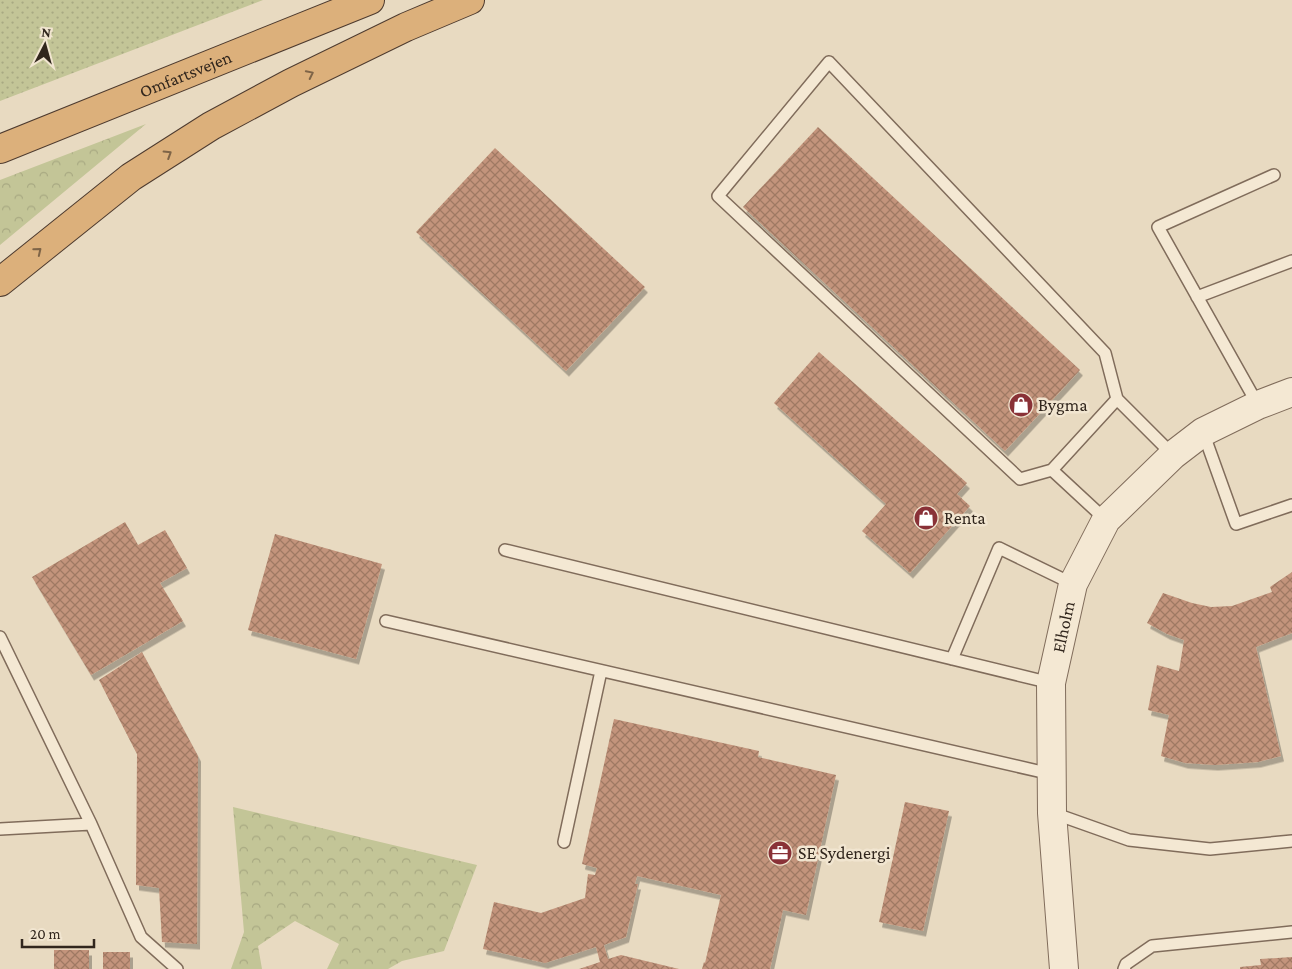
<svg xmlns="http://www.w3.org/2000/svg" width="1292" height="969" viewBox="0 0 1292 969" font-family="'Crimson Pro',serif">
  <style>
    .grass { fill: url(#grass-dots) }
    .forest { fill: url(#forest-crowns) }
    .building { fill: url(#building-cross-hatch); filter: url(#shadow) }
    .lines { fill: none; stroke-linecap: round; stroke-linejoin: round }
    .service-casing { stroke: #806c5b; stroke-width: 14 }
    .tertiary-casing { stroke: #806c5b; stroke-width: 30 }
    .trunk-casing { stroke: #4e3b2f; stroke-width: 30 }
    .service { stroke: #f4e8d3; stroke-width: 11 }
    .tertiary { stroke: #f4e8d3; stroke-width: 28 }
    .trunk { stroke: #dcb07b; stroke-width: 28 }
    .oneway { stroke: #7e6447 }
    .labels { text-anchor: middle; stroke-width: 5; stroke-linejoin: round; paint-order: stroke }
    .street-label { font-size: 18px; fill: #31261d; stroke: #f1e5d0 }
    .poi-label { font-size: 18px; fill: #31261d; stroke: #f1e5d0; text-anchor: start }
  </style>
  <defs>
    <pattern id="grass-dots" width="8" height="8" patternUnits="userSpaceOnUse" patternTransform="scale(1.25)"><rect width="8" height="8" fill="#c3c597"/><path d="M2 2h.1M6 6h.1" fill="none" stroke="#a8a982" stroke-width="1.8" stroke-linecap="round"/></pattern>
    <pattern id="forest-crowns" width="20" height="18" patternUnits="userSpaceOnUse" patternTransform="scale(1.25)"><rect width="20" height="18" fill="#c3c597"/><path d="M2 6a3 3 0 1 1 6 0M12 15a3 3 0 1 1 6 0" fill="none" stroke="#a8a982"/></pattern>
    <pattern id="building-cross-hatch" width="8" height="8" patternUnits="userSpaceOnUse" patternTransform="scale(1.25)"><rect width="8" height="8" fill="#c3947b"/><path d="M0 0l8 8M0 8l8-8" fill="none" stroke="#9f7964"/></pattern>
    <filter id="shadow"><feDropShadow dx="3" dy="5.5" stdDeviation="0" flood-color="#0004"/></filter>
  </defs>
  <rect width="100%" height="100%" fill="#e8dac1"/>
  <path class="grass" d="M 0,0 L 263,0 L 0,101 Z"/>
  <path class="forest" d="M 146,124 L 0,245 L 0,180 Z
    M 233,807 L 477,865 L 444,951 L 402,961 L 388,969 L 327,969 L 339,944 L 295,921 L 258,946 L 262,969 L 231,969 L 244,932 Z"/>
  <path class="building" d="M 818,127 L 1080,370 L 1005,451 L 743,207 Z
    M 495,148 L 645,287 L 566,371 L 416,232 Z
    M 819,352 L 967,483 L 957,494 L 970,506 L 910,573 L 862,531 L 886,504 L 774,403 Z
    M 125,522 L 138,545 L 165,530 L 187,568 L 160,583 L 183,621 L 91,675 L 32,577 Z
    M 275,534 L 382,564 L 356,659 L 248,630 Z
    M 1292,572 L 1292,633 L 1256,647 L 1281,756 L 1258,762 L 1215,765 L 1185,763 L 1161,756 L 1169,715 L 1148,710 L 1157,665 L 1179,671 L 1184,640 L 1167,634 L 1147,623 L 1163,593 L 1192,603 L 1211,607 L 1232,606 L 1272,592 L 1270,587 Z
    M 142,652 L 198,756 L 197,944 L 162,942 L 159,888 L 136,885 L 137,754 L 99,680 Z
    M 614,719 L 759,751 L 758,757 L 836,775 L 806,915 L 783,910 L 770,969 L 702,969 L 704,962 L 705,963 L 721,895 L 637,876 L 635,884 L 638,884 L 626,937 L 604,945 L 608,959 L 621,955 L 679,969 L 579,969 L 600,962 L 596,947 L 545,963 L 483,949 L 494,902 L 541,913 L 585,898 L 588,874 L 595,875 L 597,868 L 582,864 Z
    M 905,802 L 949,811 L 923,931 L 879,922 Z
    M 54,950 L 89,950 L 89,969 L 54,969 Z
    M 103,952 L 130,952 L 130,969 L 103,969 Z
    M 1292,957 L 1292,969 L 1240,969 L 1240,967 L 1261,965 L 1260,959 Z"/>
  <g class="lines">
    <defs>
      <path id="service" d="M 1197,297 L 1292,261
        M 1258,405 L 1158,227 L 1274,175
        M 1203,432 L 1236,524 L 1292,505
        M 1052,470 L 1020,479 L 718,196 L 829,62 L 1105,353 L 1117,399
        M 1106,520 L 1052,470 L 1117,399 L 1173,455
        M 505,550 L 1051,683
        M 386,621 L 1051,774
        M 0,637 L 91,824 L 141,937 L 177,969
        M 952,659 L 999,548 L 1073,584
        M 1053,813 L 1129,840 L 1210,849 L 1292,841
        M 0,829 L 91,824
        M 564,842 L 601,671
        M 1124,969 L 1126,964 L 1152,946 L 1292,932"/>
      <g id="tertiary">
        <path id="s1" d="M 1064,969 L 1052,813 L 1051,683 L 1073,584 L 1106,520 L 1173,455 L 1203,432 L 1258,405 L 1292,392"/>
      </g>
      <g id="trunk">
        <path id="s2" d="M 0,149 L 370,0"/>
        <path d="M 0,282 L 131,177 L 211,126 L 291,83 L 406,27 L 470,0"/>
      </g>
    </defs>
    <use href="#service" class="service-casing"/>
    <use href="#tertiary" class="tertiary-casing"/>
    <use href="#trunk" class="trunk-casing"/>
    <use href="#service" class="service"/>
    <use href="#tertiary" class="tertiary"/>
    <use href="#trunk" class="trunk"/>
  </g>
  <defs><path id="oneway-chevron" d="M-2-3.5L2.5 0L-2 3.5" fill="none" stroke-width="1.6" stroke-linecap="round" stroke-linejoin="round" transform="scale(1.25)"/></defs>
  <g class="oneway">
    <use href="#oneway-chevron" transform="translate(310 74) rotate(-26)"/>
    <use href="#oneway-chevron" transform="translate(168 154) rotate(-32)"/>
    <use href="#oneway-chevron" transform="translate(38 251) rotate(-39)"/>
  </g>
  <defs>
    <symbol id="shop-disc" viewBox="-11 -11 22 22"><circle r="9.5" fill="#893137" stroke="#f1e5d0"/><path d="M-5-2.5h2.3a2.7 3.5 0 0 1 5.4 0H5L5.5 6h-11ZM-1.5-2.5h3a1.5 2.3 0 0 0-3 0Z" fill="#fff"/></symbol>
    <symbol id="office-disc" viewBox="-11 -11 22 22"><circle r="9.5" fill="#893137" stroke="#f1e5d0"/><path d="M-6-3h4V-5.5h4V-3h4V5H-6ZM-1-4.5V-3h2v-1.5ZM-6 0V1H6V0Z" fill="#fff"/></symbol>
  </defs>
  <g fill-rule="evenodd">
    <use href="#shop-disc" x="1007" y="391" width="28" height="28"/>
    <use href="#shop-disc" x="912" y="504" width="28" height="28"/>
    <use href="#office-disc" x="766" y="839" width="28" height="28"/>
  </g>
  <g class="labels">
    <g class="street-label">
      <text dy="6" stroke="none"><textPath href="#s2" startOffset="200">Omfartsvejen</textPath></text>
      <text dy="6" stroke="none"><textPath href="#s1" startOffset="344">Elholm</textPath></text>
    </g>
    <g class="poi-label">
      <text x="1038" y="411">Bygma</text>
      <text x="944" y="524">Renta</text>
      <text x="798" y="859">SE Sydenergi</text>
    </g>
  </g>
  <g transform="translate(45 45) rotate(6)" stroke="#f1e5d0" stroke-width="4" paint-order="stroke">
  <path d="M0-4L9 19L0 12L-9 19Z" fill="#31261d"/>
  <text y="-8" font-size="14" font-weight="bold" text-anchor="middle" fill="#31261d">N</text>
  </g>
  <path d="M22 939v8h72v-8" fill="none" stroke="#31261d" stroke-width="2.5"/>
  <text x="30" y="939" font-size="15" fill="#31261d" stroke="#f1e5d0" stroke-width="4" paint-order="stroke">20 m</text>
</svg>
